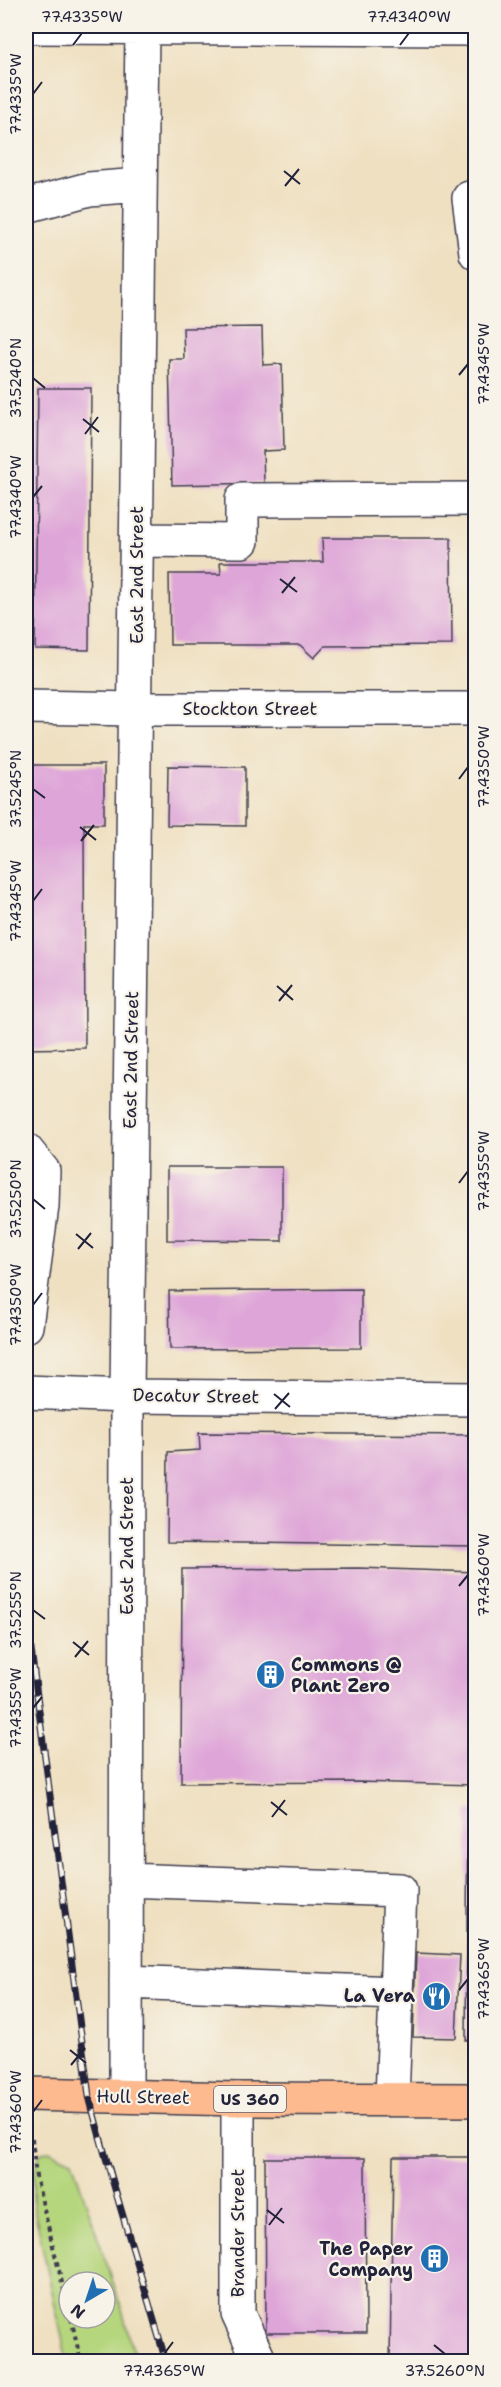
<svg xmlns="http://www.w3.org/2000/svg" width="501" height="2387" viewBox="0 0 501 2387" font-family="'Shantell Sans',sans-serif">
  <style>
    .green { fill: #b5d67d; stroke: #6c7c5c; stroke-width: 1.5; fill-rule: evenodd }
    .building { fill: #dea5d8 }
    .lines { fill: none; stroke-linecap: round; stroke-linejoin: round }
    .minor-casing { stroke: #413e4f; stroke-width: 36 }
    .major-casing { stroke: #413e4f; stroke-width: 36 }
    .path { stroke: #413e4f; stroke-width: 4; stroke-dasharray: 4.5 4.5; stroke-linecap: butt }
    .minor { stroke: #fff; stroke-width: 33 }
    .major { stroke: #fcba8e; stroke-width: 33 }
    .rail-casing { stroke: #22223b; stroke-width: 7 }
    .rail { stroke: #f7f3e8; stroke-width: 4.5; stroke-dasharray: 14; stroke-linecap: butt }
    .ticks { fill: none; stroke: #22223b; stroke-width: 2 }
    .labels { text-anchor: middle; stroke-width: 4.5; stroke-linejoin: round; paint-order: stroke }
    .shield { fill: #f7f3e8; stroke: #62616f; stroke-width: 1.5 }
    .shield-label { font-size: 16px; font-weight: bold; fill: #22223b }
    .street-label { font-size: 18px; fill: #22223b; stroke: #f7f3e8 }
    .poi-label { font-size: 18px; font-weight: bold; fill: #22223b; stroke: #f7f3e8; text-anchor: end }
    .neatline { fill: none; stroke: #22223b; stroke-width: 2 }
    .ticks-label { font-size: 15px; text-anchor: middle; fill: #22223b }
  </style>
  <rect width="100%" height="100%" fill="#f7f3e8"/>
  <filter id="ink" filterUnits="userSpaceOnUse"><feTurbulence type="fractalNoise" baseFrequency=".0167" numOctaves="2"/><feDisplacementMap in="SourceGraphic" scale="12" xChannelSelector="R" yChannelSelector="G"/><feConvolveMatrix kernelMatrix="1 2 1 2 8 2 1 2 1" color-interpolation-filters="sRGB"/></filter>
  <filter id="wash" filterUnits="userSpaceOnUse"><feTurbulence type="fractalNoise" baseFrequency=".008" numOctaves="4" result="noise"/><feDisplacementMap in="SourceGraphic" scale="24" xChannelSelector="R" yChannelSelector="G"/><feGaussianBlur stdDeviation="1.35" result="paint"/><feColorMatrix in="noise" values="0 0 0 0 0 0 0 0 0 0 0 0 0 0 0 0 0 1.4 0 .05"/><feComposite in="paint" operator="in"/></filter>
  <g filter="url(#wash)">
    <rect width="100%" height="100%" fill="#efe0c1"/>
    <path class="green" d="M 49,2151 L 72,2161 L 120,2303 L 136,2361 L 67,2361 L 33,2204 C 33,2186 33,2169 41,2152 ZM 69,2282 L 105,2282 L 105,2318 L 69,2318 Z"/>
    <g id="blocks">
      <path class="building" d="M 262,327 L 263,365 L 282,364 L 284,450 L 263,451 L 264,483 L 172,485 L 169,359 L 184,359 L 183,328 Z
        M 38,388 L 91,388 L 89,650 L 35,649 Z
        M 322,538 L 451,538 L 452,645 L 325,646 L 314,658 L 300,645 L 170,645 L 169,574 L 221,574 L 220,562 L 323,562 Z
        M 26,765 L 104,765 L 104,824 L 84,824 L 85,1048 L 26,1049 Z
        M 168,766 L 245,767 L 245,826 L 167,825 Z
        M 167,1167 L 282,1167 L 282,1241 L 167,1240 Z
        M 361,1289 L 361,1348 L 170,1349 L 169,1291 Z
        M 199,1433 L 476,1435 L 476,1546 L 167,1542 L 168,1452 L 200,1450 Z
        M 358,1568 L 476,1572 L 476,1785 L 357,1782 L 181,1783 L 182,1569 Z
        M 468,1810 L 476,1810 L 476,2041 L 466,2040 Z
        M 416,1953 L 460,1955 L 456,2038 L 413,2037 Z
        M 393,2157 L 476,2157 L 476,2362 L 390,2362 Z
        M 265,2158 L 365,2158 L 366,2333 L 266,2333 Z"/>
    </g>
  </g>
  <g filter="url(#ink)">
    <use href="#blocks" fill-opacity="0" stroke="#413e4f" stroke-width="1.5"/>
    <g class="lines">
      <defs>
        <path id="minor" d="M 26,27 L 476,29
          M 469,198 L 476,253
          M 26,206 L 89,189 L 140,185
          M 137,540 L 242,541 L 242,500 L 476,499
          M 26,707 L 136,709 L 476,709
          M 26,1150 L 43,1171 L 42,1206 L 26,1326
          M 26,1392 L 127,1396 L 476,1399
          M 126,1880 L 400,1890 L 392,2099
          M 126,1982 L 395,1993
          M 126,2095 L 127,1396 L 142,26
          M 238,2099 L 238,2314 L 260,2362"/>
        <path id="major" d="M 26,2094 L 238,2099 L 476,2100"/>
      </defs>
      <use href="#minor" class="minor-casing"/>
      <use href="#major" class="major-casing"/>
      <path class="path" d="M 32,2138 L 36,2177 L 69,2311
        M 71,2318 L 81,2362"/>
      <use href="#minor" class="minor"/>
      <use href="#major" class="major"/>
      <defs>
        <path id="rail" d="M 26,1611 L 89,2096 C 112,2185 141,2273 166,2362"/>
      </defs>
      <use href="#rail" class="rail-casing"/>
      <use href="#rail" class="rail"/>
    </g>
  </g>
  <path class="ticks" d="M 73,45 L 82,33M 400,45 L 409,33M 33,94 L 42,82M 284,171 L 300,184M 285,186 L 299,169M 459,375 L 468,364M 33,378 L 45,388M 83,419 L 99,432M 85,434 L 98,417M 33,497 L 42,486M 280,579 L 297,592M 282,593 L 295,577M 459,779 L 468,767M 33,789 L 45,798M 80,827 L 96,840M 81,841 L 94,825M 33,901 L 42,889M 277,986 L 293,1000M 279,1001 L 292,985M 459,1183 L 468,1171M 33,1199 L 45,1209M 76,1234 L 93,1248M 78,1249 L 91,1233M 33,1305 L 42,1293M 274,1394 L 290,1407M 275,1409 L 289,1393M 459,1586 L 468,1575M 33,1610 L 45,1619M 73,1642 L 89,1655M 75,1657 L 88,1641M 33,1708 L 42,1697M 271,1802 L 287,1815M 272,1817 L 285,1800M 459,1990 L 468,1979M 70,2050 L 86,2063M 71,2065 L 85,2048M 33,2112 L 42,2100M 267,2210 L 284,2223M 269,2225 L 282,2208M 434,2345 L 445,2354M 164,2354 L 173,2342"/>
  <defs>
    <symbol id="building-disc" viewBox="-11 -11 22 22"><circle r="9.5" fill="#1f6fb2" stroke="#f7f3e8"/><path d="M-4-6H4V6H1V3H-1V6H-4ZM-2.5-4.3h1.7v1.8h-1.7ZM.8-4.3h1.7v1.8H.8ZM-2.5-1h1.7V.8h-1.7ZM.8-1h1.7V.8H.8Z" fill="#fff"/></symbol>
    <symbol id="restaurant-disc" viewBox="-11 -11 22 22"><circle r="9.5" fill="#1f6fb2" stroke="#f7f3e8"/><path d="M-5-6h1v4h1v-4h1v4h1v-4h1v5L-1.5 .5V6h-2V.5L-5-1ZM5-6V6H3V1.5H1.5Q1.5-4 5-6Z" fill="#fff"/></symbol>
  </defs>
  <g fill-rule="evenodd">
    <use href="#building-disc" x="254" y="1658" width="33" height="33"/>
    <use href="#restaurant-disc" x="420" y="1980" width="33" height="33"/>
    <use href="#building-disc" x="418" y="2242" width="33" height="33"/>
  </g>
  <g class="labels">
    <rect class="shield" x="214" y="2086" width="72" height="26" rx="4.5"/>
    <g class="shield-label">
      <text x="250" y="2105">US 360</text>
    </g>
    <g class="street-label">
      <text transform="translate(137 575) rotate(-90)" y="6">East 2nd Street</text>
      <text x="250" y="715">Stockton Street</text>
      <text transform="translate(131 1060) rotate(-89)" y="6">East 2nd Street</text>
      <text transform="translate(196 1396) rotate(1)" y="6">Decatur Street</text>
      <text transform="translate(127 1546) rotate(-90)" y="6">East 2nd Street</text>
      <text transform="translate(143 2097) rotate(1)" y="6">Hull Street</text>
      <text transform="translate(238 2233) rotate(-90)" y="6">Brander Street</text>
    </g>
    <g class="poi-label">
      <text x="291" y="1671" text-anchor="start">Commons @<tspan x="291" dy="21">Plant Zero</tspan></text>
      <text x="415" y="2002">La Vera</text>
      <text x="413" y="2255">The Paper<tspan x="413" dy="21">Company</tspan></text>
    </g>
  </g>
  <rect width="501" height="2387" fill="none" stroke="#f7f3e8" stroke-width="66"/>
  <g transform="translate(87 2300) rotate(219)"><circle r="28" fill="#f7f3e8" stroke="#a29fa3" stroke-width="1.5"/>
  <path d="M0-4.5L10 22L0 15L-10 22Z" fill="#1f6fb2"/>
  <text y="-9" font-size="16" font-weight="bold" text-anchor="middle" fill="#22223b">N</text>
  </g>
  <rect x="33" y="33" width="435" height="2321" class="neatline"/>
  <g class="ticks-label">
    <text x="82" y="22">77.4335°W</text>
    <text x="409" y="22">77.4340°W</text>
    <text transform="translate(16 94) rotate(-90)" y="5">77.4335°W</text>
    <text transform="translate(484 364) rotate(-90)" y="5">77.4345°W</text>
    <text transform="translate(16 378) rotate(-90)" y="5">37.5240°N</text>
    <text transform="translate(16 497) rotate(-90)" y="5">77.4340°W</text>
    <text transform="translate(484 767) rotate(-90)" y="5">77.4350°W</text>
    <text transform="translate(16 789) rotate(-90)" y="5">37.5245°N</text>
    <text transform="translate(16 901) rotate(-90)" y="5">77.4345°W</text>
    <text transform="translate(484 1171) rotate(-90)" y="5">77.4355°W</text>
    <text transform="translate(16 1199) rotate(-90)" y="5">37.5250°N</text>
    <text transform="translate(16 1305) rotate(-90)" y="5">77.4350°W</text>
    <text transform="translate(484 1575) rotate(-90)" y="5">77.4360°W</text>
    <text transform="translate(16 1610) rotate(-90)" y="5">37.5255°N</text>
    <text transform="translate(16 1708) rotate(-90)" y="5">77.4355°W</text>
    <text transform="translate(484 1979) rotate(-90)" y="5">77.4365°W</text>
    <text transform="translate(16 2112) rotate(-90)" y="5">77.4360°W</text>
    <text x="164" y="2376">77.4365°W</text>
    <text x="445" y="2376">37.5260°N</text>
  </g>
</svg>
